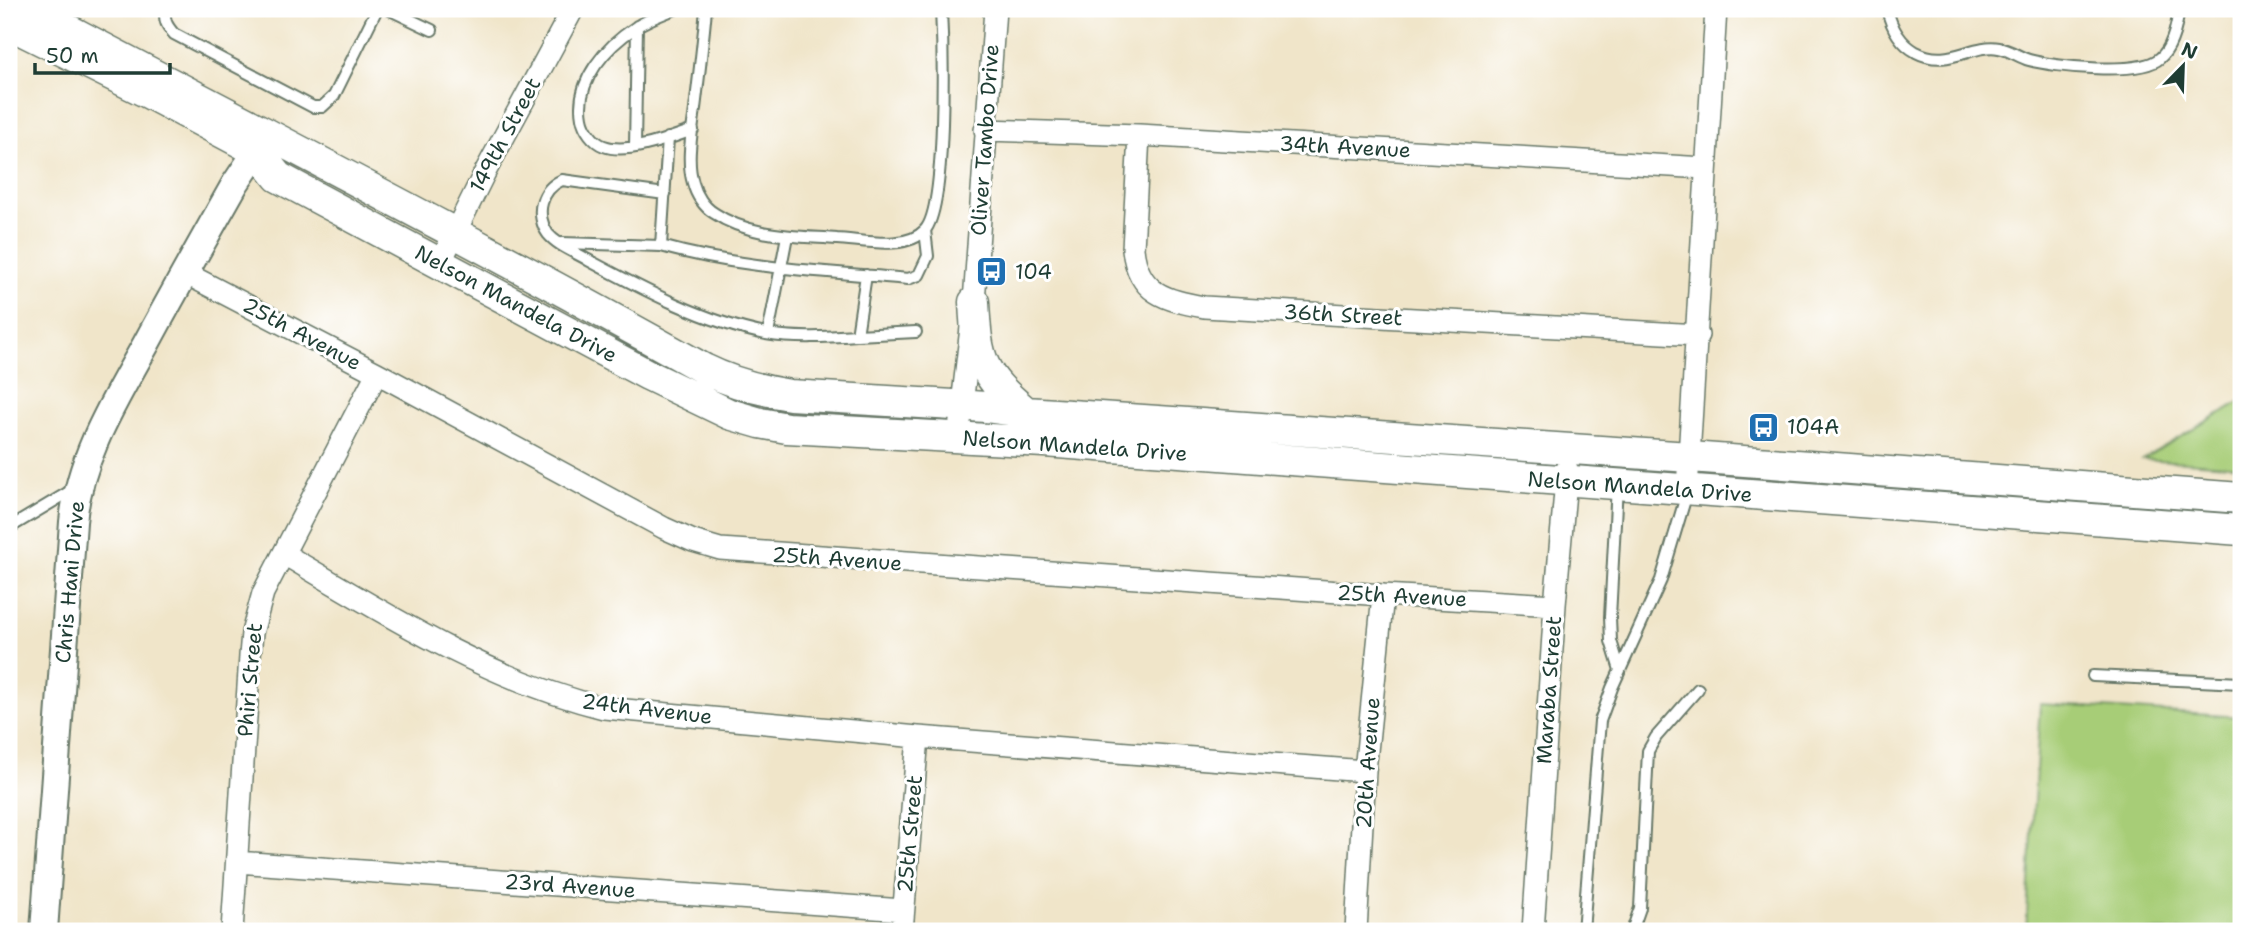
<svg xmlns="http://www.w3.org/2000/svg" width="2250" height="940" viewBox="0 0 2250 940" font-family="'Shantell Sans',sans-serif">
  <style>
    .green { fill: #a7cd77; stroke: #638556; stroke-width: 2 }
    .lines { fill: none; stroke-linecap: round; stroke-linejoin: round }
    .service-casing { stroke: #687868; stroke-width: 14 }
    .minor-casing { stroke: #687868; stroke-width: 24 }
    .tertiary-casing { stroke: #687868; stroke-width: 30 }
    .secondary-casing { stroke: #687868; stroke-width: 33 }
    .service { stroke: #fff; stroke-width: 10 }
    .minor { stroke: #fff; stroke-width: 21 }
    .tertiary { stroke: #fff; stroke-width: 26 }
    .secondary { stroke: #fff; stroke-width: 30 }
    .labels { text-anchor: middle; stroke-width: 6; stroke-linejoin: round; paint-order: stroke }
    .street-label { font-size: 21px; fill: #1f3d34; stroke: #fff }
    .poi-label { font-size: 21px; fill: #1f3d34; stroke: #fff; text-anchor: start }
  </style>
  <rect width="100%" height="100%" fill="#fff"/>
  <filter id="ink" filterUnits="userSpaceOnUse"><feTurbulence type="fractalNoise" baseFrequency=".0143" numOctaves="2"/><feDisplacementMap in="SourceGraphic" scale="14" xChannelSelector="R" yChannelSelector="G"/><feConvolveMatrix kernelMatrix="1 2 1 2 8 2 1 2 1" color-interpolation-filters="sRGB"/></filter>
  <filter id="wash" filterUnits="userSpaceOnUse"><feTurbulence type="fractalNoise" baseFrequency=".00686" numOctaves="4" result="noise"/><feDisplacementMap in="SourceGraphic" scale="28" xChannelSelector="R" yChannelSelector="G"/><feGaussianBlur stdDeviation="1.57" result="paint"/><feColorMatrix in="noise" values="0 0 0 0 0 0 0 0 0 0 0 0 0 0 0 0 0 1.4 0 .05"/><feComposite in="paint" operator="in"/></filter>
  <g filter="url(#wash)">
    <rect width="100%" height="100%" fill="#f0e5c9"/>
    <path class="green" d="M 2241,401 L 2241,466 L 2143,459 Z
      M 2040,704 L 2241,717 L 2241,931 L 2026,931 Z"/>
  </g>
  <g filter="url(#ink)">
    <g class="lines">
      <defs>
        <path id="service" d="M 166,9 C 163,20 167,26 174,34 L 313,107 L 322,107 L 334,96 L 377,9
          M 388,9 L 432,30
          M 675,9 C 663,14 648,19 636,27 C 607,46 575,80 582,118 C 584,129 593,142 604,146 C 627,155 670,138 693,130
          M 706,9 C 703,42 699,76 695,109 C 692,133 686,160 693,183 C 696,195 704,207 714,213 C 749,237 797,236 837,239 C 862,240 906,251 925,230 C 947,206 943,46 941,9
          M 1887,9 C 1891,26 1900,43 1916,52 C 1948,69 1972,43 1999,48 C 2010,50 2019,57 2029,60 C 2054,67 2141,76 2160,58 C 2173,47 2177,25 2179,9
          M 668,138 L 661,246 C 742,269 825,271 908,279 L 919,275 L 928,256 L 925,230
          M 635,147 L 637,26
          M 665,194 L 562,180 C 551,185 545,192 542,203 C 539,213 542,226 548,234 C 558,246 575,252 588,260 C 644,290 704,322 766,334 C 796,339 828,337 857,335 L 866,275
          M 562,243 L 661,246
          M 768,334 L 787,236
          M 857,335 L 916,332
          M 1617,485 L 1610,617 L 1611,641 L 1620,670
          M 9,528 L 74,489
          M 2093,676 L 2241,683
          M 1583,931 L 1600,721 L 1612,688 L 1661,580 L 1687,493
          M 1632,931 L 1640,908 L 1648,751 L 1656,737 L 1698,689"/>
        <path id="minor" d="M 985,130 L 1139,135 L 1705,168
          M 1139,135 L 1133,249 C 1138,294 1166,300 1204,307 L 1698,335
          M 440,263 L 484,174 L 573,9
          M 185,273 L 377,373 L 664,528 L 693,541 L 720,549 L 1383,595 L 1555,605
          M 958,439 L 974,302 L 995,9
          M 1687,490 L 1716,9
          M 284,554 C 385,614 489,680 604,708 L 918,737 L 1365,771
          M 237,862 L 903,910
          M 232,931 L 250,656 L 252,633 L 263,593 L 377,373
          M 902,931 L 918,737
          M 1356,931 L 1365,771 L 1383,595
          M 1533,931 L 1555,605 L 1567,469"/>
        <path id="tertiary" d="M 44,931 L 73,522 C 79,457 115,400 146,344 C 175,290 205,237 235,184 L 257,151 L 264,134"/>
        <path id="secondary" d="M 29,9 C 255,128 481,244 704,369 C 732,383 759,390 790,395 L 986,407 L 1026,412 L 1690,457 L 2241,498
          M 9,24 L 146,92 L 257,151 L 278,177 L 648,375 L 729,414 L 760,423 L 787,428 L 1044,442 L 2241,530
          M 974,302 C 977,361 981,374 1026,412"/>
      </defs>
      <use href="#service" class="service-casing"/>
      <use href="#minor" class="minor-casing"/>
      <use href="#tertiary" class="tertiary-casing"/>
      <use href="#secondary" class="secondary-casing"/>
      <use href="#service" class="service"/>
      <use href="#minor" class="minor"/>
      <use href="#tertiary" class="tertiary"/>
      <use href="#secondary" class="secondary"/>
    </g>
  </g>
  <defs>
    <symbol id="bus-square" viewBox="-11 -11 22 22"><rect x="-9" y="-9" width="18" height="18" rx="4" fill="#1f6fb2" stroke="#fff"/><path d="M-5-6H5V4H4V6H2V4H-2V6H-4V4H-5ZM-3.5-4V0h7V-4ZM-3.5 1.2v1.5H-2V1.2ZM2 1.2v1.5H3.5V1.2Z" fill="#fff"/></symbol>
  </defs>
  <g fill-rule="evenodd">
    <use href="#bus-square" x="974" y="254" width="35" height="35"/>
    <use href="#bus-square" x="1746" y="410" width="35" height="35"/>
  </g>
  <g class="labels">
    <g class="street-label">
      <text transform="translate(505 135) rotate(-62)" y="7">149th Street</text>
      <text transform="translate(985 140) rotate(-86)" y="7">Oliver Tambo Drive</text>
      <text transform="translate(1345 147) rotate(3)" y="7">34th Avenue</text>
      <text transform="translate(516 304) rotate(28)" y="7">Nelson Mandela Drive</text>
      <text transform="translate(1343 315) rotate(3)" y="7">36th Street</text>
      <text transform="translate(302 334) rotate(28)" y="7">25th Avenue</text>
      <text transform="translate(1075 446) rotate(4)" y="7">Nelson Mandela Drive</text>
      <text transform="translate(1640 487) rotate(4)" y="7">Nelson Mandela Drive</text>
      <text transform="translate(837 559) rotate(4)" y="7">25th Avenue</text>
      <text transform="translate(70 582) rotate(-85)" y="7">Chris Hani Drive</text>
      <text transform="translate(1402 596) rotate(3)" y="7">25th Avenue</text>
      <text transform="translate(250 680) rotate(-85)" y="7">Phiri Street</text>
      <text transform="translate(1549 690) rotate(-86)" y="7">Maraba Street</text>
      <text transform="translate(647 709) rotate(7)" y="7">24th Avenue</text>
      <text transform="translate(1368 763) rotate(-86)" y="7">20th Avenue</text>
      <text transform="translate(910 834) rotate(-85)" y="7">25th Street</text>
      <text transform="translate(570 886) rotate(4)" y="7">23rd Avenue</text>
    </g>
    <g class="poi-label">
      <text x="1015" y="279">104</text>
      <text x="1787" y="434">104A</text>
    </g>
  </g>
  <rect width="2250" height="940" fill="none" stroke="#fff" stroke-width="35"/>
  <g transform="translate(2183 66) rotate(23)" stroke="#ffffff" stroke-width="5" paint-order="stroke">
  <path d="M0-5L12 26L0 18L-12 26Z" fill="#1f3d34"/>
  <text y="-10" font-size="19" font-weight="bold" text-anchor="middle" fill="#1f3d34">N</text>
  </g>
  <path d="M35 63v10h135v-10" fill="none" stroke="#1f3d34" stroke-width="3.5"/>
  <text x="46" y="63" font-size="21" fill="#1f3d34" stroke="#ffffff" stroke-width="5" paint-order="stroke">50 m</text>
</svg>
